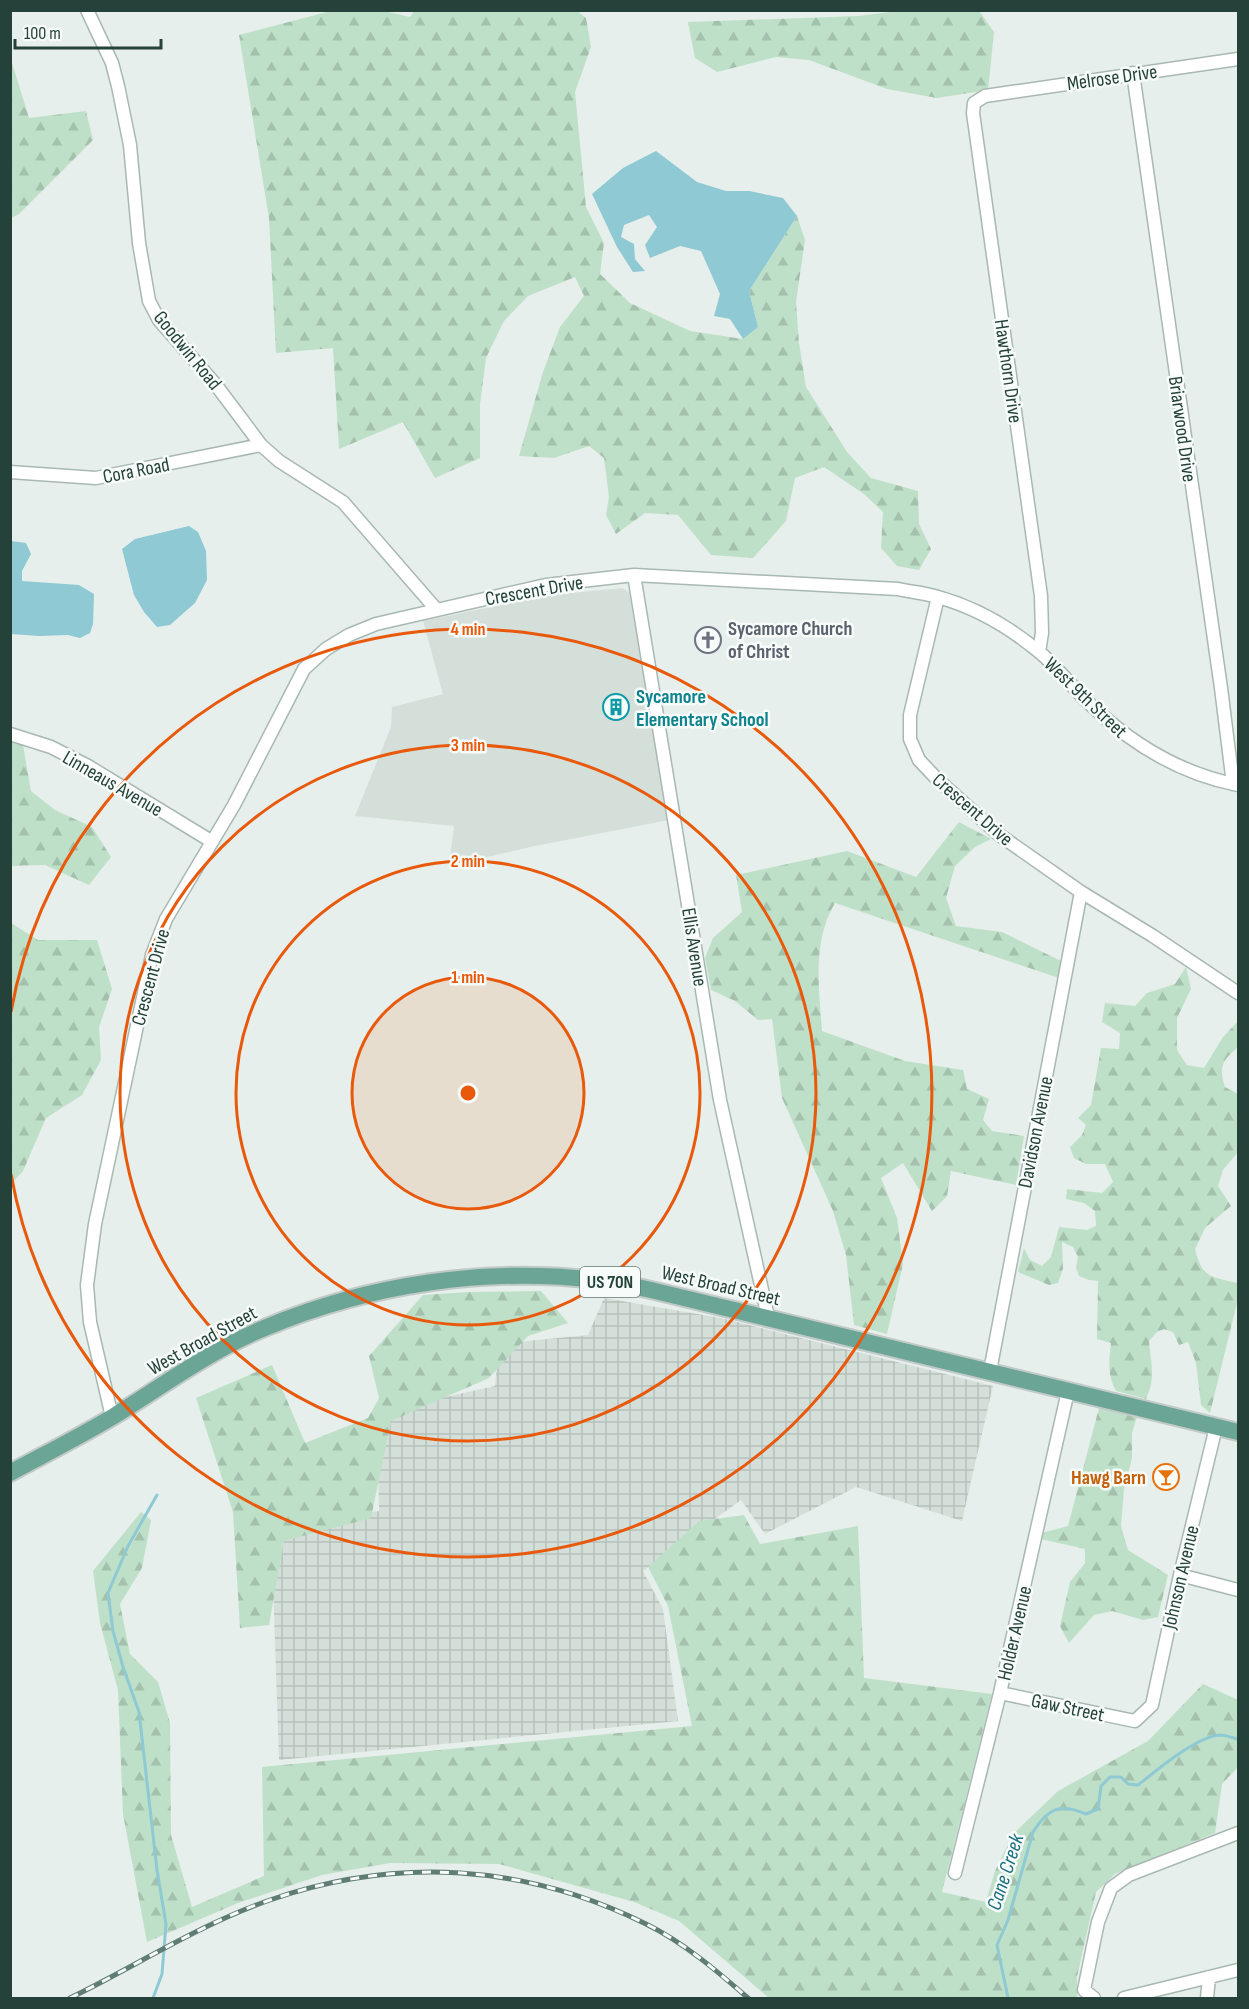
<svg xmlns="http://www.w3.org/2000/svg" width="1249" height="2009" viewBox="0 0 1249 2009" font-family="'Sofia Sans Condensed',sans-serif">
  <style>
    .built { fill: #d4dfda }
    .industrial { fill: url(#industrial-grid) }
    .forest { fill: url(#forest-firs) }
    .water { fill: #8ec9d4 }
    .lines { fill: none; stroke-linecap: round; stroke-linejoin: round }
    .stream { stroke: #8ec9d4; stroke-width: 3 }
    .minor-casing { stroke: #a8b8b2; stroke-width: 15 }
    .major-casing { stroke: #c2cac8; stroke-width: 20 }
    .minor { stroke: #fff; stroke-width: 12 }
    .major { stroke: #6aa596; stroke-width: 16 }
    .rail-casing { stroke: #5f7d75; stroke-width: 5 }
    .rail { stroke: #f7fbf9; stroke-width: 3; stroke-dasharray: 9; stroke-linecap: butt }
    .ring { fill: none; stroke: #e8590c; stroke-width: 3 }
    .labels { text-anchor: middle; stroke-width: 5; stroke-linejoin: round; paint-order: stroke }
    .shield { fill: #f7fbf9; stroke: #637a73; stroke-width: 1.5 }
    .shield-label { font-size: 18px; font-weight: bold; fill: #24423a }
    .street-label { font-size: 20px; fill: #24423a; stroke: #f7fbf9 }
    .worship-label { font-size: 20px; font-weight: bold; fill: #5b616d; stroke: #f7fbf9; text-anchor: start }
    .culture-label { font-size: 20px; font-weight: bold; fill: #0d838f; stroke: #f7fbf9; text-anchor: start }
    .food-label { font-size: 20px; font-weight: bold; fill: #c56008; stroke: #f7fbf9; text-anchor: end }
    .water-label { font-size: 21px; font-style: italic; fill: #1c6f80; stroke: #f7fbf9 }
    .centre { fill: #e8590c; stroke: #f7fbf9; stroke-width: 3 }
    .ring-label { font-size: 18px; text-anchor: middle; font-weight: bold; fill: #e8590c; stroke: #f7fbf9; stroke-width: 5; stroke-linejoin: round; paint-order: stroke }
  </style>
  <defs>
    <pattern id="industrial-grid" width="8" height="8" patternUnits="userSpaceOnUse" patternTransform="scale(1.5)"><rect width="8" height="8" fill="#d4dfda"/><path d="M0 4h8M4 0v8" fill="none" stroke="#b6c1bc"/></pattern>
    <pattern id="forest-firs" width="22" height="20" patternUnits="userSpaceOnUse" patternTransform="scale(1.5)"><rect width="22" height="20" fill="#bfe0c8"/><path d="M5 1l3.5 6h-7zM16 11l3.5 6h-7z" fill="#a4c1ad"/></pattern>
  </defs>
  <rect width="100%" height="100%" fill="#e6efeb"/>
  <path class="built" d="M 622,588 L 629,592 L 669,820 L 535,846 L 449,866 L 454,826 L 355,816 L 391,727 L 392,707 L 443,694 L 423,621 L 551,595 Z"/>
  <path class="industrial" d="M 604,1298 L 721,1318 L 993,1386 L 962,1521 L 856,1487 L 765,1534 L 741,1500 L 643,1571 L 663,1609 L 678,1721 L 279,1760 L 271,1523 L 379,1511 L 378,1412 L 495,1386 L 499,1344 L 588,1335 Z"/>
  <path class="forest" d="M 415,10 L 576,10 L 586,18 L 591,47 L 575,92 L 586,207 L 604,243 L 600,274 L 630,303 L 690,331 L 743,339 L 758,327 L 749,291 L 797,216 L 805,240 L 796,302 L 799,343 L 806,387 L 847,452 L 871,478 L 918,491 L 919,524 L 931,549 L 919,570 L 897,566 L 881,548 L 883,512 L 864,494 L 824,467 L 795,478 L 786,521 L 753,558 L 711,555 L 678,515 L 645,513 L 616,534 L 606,515 L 609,497 L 604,458 L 589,446 L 554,458 L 519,456 L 543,372 L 560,327 L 584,296 L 575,277 L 528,296 L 504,321 L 486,358 L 480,404 L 480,458 L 435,478 L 403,422 L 339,449 L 333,348 L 276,353 L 269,218 L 239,35 L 331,11 L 384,11 L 410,17 Z
    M 898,11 L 994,11 L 980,12 L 994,32 L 988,90 L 937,98 L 887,89 L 809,60 L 776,57 L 717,72 L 695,58 L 688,22 L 859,16 Z
    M 10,56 L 29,118 L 86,111 L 93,140 L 19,214 L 11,218 Z
    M 11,742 L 23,745 L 31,791 L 55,810 L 92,827 L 111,857 L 89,885 L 45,865 L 11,866 Z
    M 959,822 L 991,839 L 975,847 L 955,866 L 946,898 L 956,926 L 1002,932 L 1063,962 L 1059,978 L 835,903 C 812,941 819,989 822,1031 L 905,1061 L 963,1070 L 967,1089 L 989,1099 L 983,1120 L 992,1131 L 1024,1136 L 1016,1185 L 951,1171 L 947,1196 L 932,1211 L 903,1163 L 881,1178 L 897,1218 L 903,1264 L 887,1334 L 854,1325 L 846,1255 L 833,1211 L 782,1098 L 772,1019 L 758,1020 L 735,1001 L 711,990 L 705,958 L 713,938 L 742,912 L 736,875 L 847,851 L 916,877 Z
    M 11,923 L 38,940 L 97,940 L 112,989 L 99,1027 L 101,1060 L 82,1095 L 46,1118 L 23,1171 L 11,1184 Z
    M 1186,967 L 1191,989 L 1177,1018 L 1177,1050 L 1187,1065 L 1204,1068 L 1223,1037 L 1238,1021 L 1238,1047 C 1223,1060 1218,1066 1225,1087 L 1238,1094 L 1238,1152 L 1223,1170 L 1218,1186 L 1231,1206 L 1205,1228 L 1195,1249 C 1202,1278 1211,1277 1238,1283 L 1238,1299 L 1210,1413 L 1201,1405 L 1196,1363 L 1188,1342 L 1179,1345 L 1173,1332 L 1164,1329 L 1157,1332 L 1149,1341 C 1151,1365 1156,1377 1146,1399 L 1116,1391 C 1107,1374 1109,1361 1111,1343 L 1097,1339 L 1098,1281 L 1089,1280 L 1079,1276 L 1076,1267 L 1078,1257 L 1073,1247 L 1062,1242 L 1063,1269 L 1058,1283 L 1049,1285 L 1018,1272 L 1024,1248 L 1030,1260 L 1042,1266 L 1051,1257 L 1059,1227 L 1087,1230 L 1096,1226 L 1095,1211 L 1084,1203 L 1066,1199 L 1067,1189 L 1102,1193 L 1113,1182 L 1105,1164 L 1086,1164 L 1074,1158 L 1070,1147 L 1082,1135 L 1086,1125 L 1078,1118 L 1091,1105 L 1101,1048 L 1119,1049 L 1120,1033 L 1102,1022 L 1105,1003 L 1135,1006 L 1147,993 L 1175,984 Z
    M 541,1291 L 568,1323 L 528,1336 L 489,1378 L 391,1421 L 371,1518 L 284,1541 L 269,1625 L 240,1628 L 233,1512 L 196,1398 L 272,1365 L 305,1443 L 368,1418 L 379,1398 L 369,1356 L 423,1295 L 468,1292 Z
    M 1099,1408 L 1137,1417 L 1132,1433 L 1132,1458 L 1124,1489 L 1121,1526 L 1128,1550 L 1168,1575 L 1158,1617 L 1143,1620 L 1112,1611 L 1094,1615 L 1069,1643 L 1060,1626 L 1070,1582 L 1085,1563 L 1085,1549 L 1041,1539 L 1042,1533 L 1068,1526 Z
    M 141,1512 L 151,1520 L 142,1568 L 120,1604 L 130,1654 L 158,1682 L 170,1723 L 171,1835 L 192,1907 L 264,1876 L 262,1767 L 692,1726 L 668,1606 L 648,1567 L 699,1521 L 744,1515 L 760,1544 L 858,1526 L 864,1678 L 992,1694 L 942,1892 L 986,1902 L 995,1871 L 1013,1834 L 1058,1791 L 1148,1741 L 1203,1684 L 1238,1700 L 1238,1767 L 1222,1784 L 1215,1833 L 1115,1874 L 1096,1892 L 1077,1977 L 1077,1998 L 769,1998 L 679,1921 L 634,1902 L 499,1864 L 390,1863 L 322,1875 L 238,1903 L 147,1942 L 123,1814 L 118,1690 L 100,1623 L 93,1571 Z"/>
  <path class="water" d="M 656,151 L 697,182 L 726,191 L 749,191 L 783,198 L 797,216 L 749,291 L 758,327 L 743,339 L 730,319 L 714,316 L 720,294 L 701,251 L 680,246 L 650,258 L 645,245 L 657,227 L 649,215 L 624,225 L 621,237 L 634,244 L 635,259 L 645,271 L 633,272 L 617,247 L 592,194 L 623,168 Z
    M 189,526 L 198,532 L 206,551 L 207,580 L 195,603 L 170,625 L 157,627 L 144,612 L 134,595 L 122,549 L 135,539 Z
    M 11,541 L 26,543 L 31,554 L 22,571 L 22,581 L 79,585 L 94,594 L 93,624 L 90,633 L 80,638 L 68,635 L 39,636 L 11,634 Z"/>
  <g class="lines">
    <path class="stream" d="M 153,1998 L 162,1974 L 166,1924 L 157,1870 L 139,1712 L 123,1667 L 113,1631 L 108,1593 L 128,1546 L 157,1495
      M 1008,1998 L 997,1945 L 1008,1920 L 1033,1832 C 1048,1808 1060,1803 1086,1814 L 1098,1809 L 1101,1786 L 1110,1777 L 1121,1777 L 1128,1784 L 1138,1785 C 1156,1771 1197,1736 1220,1735 C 1225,1735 1233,1738 1238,1739"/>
    <defs>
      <path id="minor" d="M 87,10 L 112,63 L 118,86 L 130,145 L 139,243 L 149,301 L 159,320 L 216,385 L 261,445 L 279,461 L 343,502 L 436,609
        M 1133,73 L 1221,688 L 1233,784
        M 10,472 L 96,478 L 261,445
        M 634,575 L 720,1100 L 768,1317
        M 938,597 L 910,715 L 910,739 L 919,760 L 936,778 L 998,834 L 1081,892 L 1153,936 L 1238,993
        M 1039,652 L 1042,633 L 1041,596 L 973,113 L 974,103 L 985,96 L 1238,59
        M 10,734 L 51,747 L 88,766 L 211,841
        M 990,1371 L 1081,892
        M 112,1417 L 90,1322 L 87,1285 L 95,1224 L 152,955 L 166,919 L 234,805 L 304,669 L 326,649 L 349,635 L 376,624 L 546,585 L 634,575 L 898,589 C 911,592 925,593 938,597 C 974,607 1009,627 1038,651 C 1058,667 1073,689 1092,706 C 1134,746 1182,774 1238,785
        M 1180,1575 L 1238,1590
        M 1000,1693 L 1135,1721 L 1152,1705 L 1180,1575 L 1216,1427
        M 955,1873 L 1000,1693 L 1068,1391
        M 1094,1998 L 1084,1990 L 1098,1922 L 1111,1888 L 1129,1875 L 1238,1833
        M 1124,1998 L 1238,1970
        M 1207,1998 L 1209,1977"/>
      <path id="major" d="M 10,1473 C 45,1454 81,1436 114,1416 C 164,1385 212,1349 267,1327 C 370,1284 486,1267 597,1280 C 615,1282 633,1286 651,1290 L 1238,1432"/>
    </defs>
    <use href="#minor" class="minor-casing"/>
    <use href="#major" class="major-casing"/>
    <use href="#minor" class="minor"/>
    <use href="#major" class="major"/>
    <defs>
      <path id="rail" d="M 70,1998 C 136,1966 200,1924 270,1900 C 397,1856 525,1864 646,1924 C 683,1942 717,1971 748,1998"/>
    </defs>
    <use href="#rail" class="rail-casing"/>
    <use href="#rail" class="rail"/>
  </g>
  <circle cx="468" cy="1093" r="116" fill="#e8590c" fill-opacity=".12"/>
  <g class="ring">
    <circle cx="468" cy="1093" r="116"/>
    <circle cx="468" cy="1093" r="232"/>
    <circle cx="468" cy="1093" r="348"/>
    <path d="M11 1012A464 464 0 1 1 11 1174"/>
  </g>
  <defs>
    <symbol id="church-ring" viewBox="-11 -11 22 22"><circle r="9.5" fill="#f7fbf9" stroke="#6b7280" stroke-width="1.5"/><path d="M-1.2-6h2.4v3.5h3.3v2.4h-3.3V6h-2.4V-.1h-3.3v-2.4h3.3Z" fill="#6b7280"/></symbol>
    <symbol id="building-ring" viewBox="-11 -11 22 22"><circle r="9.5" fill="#f7fbf9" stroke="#0f9aa8" stroke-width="1.5"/><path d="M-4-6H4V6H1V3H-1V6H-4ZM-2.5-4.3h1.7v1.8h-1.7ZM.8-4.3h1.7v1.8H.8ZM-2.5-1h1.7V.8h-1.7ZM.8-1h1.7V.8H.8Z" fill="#0f9aa8"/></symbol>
    <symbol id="bar-ring" viewBox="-11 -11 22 22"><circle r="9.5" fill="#f7fbf9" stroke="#e8710a" stroke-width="1.5"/><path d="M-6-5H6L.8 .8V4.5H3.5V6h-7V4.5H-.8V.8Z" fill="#e8710a"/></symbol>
  </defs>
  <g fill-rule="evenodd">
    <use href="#church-ring" x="693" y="625" width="30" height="30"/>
    <use href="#building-ring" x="601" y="692" width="30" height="30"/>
    <use href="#bar-ring" x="1151" y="1462" width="30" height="30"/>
  </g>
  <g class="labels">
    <rect class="shield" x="580" y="1267" width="60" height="30" rx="4.5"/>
    <g class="shield-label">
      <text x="610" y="1288">US 70N</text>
    </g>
    <g class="street-label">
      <text transform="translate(1112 77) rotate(-8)" y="7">Melrose Drive</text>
      <text transform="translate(188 350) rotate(51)" y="7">Goodwin Road</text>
      <text transform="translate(1009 371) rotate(82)" y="7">Hawthorn Drive</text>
      <text transform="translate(1183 429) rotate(82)" y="7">Briarwood Drive</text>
      <text transform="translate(136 470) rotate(-11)" y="7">Cora Road</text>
      <text transform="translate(534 590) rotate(-10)" y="7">Crescent Drive</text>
      <text transform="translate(1086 697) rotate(44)" y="7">West 9th Street</text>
      <text transform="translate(113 783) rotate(30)" y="7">Linneaus Avenue</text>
      <text transform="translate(973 809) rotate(41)" y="7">Crescent Drive</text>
      <text transform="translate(695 947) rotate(81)" y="7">Ellis Avenue</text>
      <text transform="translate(150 977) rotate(-75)" y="7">Crescent Drive</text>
      <text transform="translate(1035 1132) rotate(-79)" y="7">Davidson Avenue</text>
      <text transform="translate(721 1285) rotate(13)" y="7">West Broad Street</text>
      <text transform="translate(202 1340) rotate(-29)" y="7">West Broad Street</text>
      <text transform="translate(1180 1577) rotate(-77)" y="7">Johnson Avenue</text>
      <text transform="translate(1014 1633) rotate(-77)" y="7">Holder Avenue</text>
      <text transform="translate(1068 1707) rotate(12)" y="7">Gaw Street</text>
    </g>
    <g class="worship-label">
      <text x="728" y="635">Sycamore Church<tspan x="728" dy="23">of Christ</tspan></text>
    </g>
    <g class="culture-label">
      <text x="636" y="703">Sycamore<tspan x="636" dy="23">Elementary School</tspan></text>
    </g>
    <g class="food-label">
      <text x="1146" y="1484">Hawg Barn</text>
    </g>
    <g class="water-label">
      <text transform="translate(1005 1872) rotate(-72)" y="7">Cane Creek</text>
    </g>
  </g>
  <circle cx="468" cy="1093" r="9" class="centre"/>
  <g class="ring-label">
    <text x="468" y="635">4 min</text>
    <text x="468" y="751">3 min</text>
    <text x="468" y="867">2 min</text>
    <text x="468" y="983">1 min</text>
  </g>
  <rect width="1249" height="2009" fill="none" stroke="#24423a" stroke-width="24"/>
  <path d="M15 39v9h146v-9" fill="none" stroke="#24423a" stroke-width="3"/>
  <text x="24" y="39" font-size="18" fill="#24423a" stroke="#f7fbf9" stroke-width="4.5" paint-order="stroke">100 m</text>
</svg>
